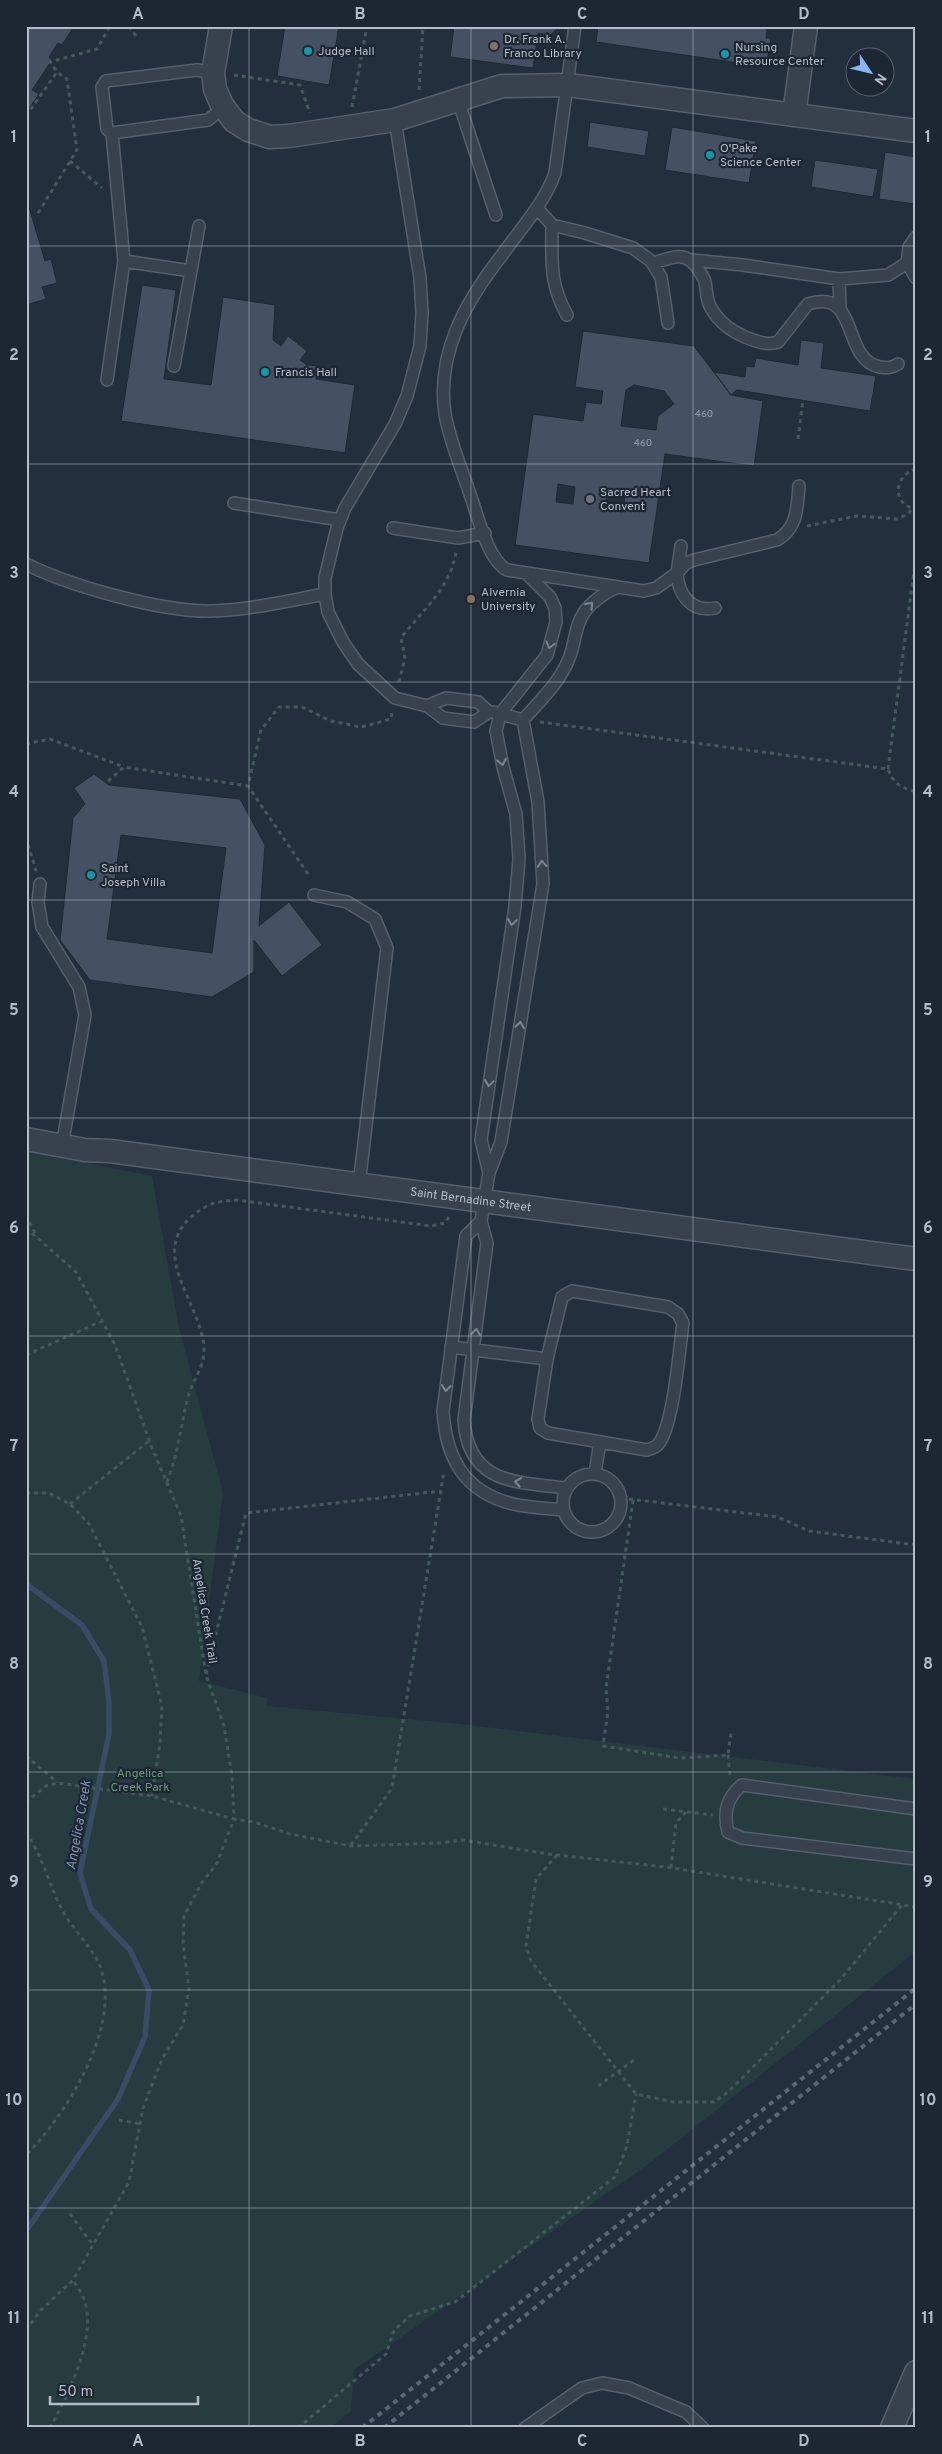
<svg xmlns="http://www.w3.org/2000/svg" width="942" height="2454" viewBox="0 0 942 2454" font-family="Overpass,sans-serif">
  <style>
    .green { fill: #263c3f }
    .lines { fill: none; stroke-linecap: round; stroke-linejoin: round }
    .stream { stroke: #394c67; stroke-width: 5.5 }
    .building { fill: #455162; stroke: #1f2835; fill-rule: evenodd }
    .service-casing { stroke: #565f6c; stroke-width: 14 }
    .minor-casing { stroke: #565f6c; stroke-width: 25 }
    .path { stroke: #44595c; stroke-width: 3; stroke-dasharray: 4 4; stroke-linecap: butt }
    .service { stroke: #38414e; stroke-width: 11 }
    .minor { stroke: #38414e; stroke-width: 22 }
    .rail { stroke: #5a6575; stroke-width: 4; stroke-dasharray: 5 5; stroke-linecap: butt }
    .oneway { stroke: #7c8592 }
    .grid { fill: none; stroke: #b4bcc9; stroke-width: 1; stroke-opacity: 0.55 }
    .education-dot { fill: #8d6e63; stroke: #1d2633; stroke-width: 2 }
    .culture-dot { fill: #0f9aa8; stroke: #1d2633; stroke-width: 2 }
    .worship-dot { fill: #6b7280; stroke: #1d2633; stroke-width: 2 }
    .labels { text-anchor: middle; stroke-width: 4.5; stroke-linejoin: round; paint-order: stroke }
    .number-label { font-size: 10px; fill: #98a1af }
    .poi-label { font-size: 12px; fill: #b4bcc9; stroke: #1d2633; text-anchor: start }
    .street-label { font-size: 12px; fill: #b4bcc9; stroke: #1d2633 }
    .park-label { font-size: 12px; fill: #6b9a76; stroke: #1d2633 }
    .water-label { font-size: 14px; font-style: italic; fill: #7c92b1; stroke: #1d2633 }
    .neatline { fill: none; stroke: #b4bcc9; stroke-width: 2 }
    .grid-label { font-size: 16px; text-anchor: middle; font-weight: bold; fill: #b4bcc9 }
  </style>
  <rect width="100%" height="100%" fill="#242f3e"/>
  <path class="green" d="M 26,1151 L 152,1176 L 179,1328 L 223,1493 L 199,1681 L 267,1698 L 267,1706 L 451,1723 L 916,1779 L 916,1951 L 650,2163 L 354,2370 L 351,2411 L 330,2428 L 26,2428 Z"/>
  <g class="lines">
    <path class="stream" d="M 26,1584 L 82,1625 L 104,1661 L 109,1702 L 109,1734 L 80,1873 L 91,1909 L 130,1950 L 149,1990 L 145,2037 L 118,2099 L 26,2231"/>
  </g>
  <path class="building" d="M 26,26 L 74,26 L 62,45 L 58,43 L 49,57 L 52,60 L 32,90 L 39,94 L 26,113 Z
    M 285,26 L 339,26 L 329,85 L 277,76 Z
    M 454,26 L 556,26 L 556,30 L 550,35 L 538,33 L 533,68 L 450,57 Z
    M 598,26 L 763,26 L 767,28 L 766,38 L 771,38 L 766,67 L 596,42 Z
    M 590,122 L 649,131 L 645,156 L 587,147 Z
    M 672,127 L 756,141 L 749,183 L 665,170 Z
    M 885,152 L 916,157 L 915,204 L 879,199 Z
    M 815,160 L 878,169 L 873,197 L 811,187 Z
    M 26,197 L 45,261 L 51,259 L 57,283 L 42,287 L 46,299 L 26,305 Z
    M 142,285 L 176,290 L 164,379 L 211,385 L 223,297 L 275,305 L 273,340 L 281,346 L 288,336 L 307,351 L 300,360 L 307,365 L 319,366 L 316,379 L 355,385 L 345,453 L 121,421 Z
    M 583,331 L 694,346 L 731,395 L 763,401 L 754,466 L 665,454 L 649,563 L 515,545 L 533,414 L 583,421 L 586,402 L 601,404 L 603,391 L 575,387 ZM 634,385 L 664,391 L 674,404 L 658,416 L 656,430 L 621,426 L 626,390 ZM 558,484 L 575,487 L 573,504 L 556,502 ZM 607,493 L 625,495 L 623,512 L 605,510 Z
    M 801,340 L 824,343 L 821,368 L 876,376 L 870,411 L 737,390 L 731,395 L 714,372 L 745,377 L 746,366 L 754,367 L 756,358 L 798,365 Z
    M 94,774 L 109,785 L 240,799 L 265,845 L 259,926 L 289,902 L 322,945 L 282,976 L 254,940 L 254,972 L 212,997 L 90,980 L 60,940 L 73,818 L 85,804 L 74,788 ZM 121,835 L 226,848 L 212,953 L 107,939 Z"/>
  <g class="lines">
    <defs>
      <path id="service" d="M 575,26 L 555,173 C 544,204 521,228 502,255 C 466,301 436,353 445,414 C 450,442 462,470 471,497 C 478,517 488,560 507,570 L 644,591 L 656,588 L 677,573 L 681,546
        M 213,73 L 197,70 L 106,81 L 102,87 L 107,129 L 112,133 L 208,120 L 223,108
        M 458,100 L 496,215
        M 395,120 L 420,278 L 422,313 L 420,346 L 407,396 L 395,424 L 345,508 L 337,528 L 325,578 L 325,594 L 328,612 L 343,642 L 358,664 L 395,698 L 427,706 L 443,718 L 474,722 L 489,712 L 478,702 L 446,698 L 427,706
        M 537,208 L 552,225 L 585,233 L 633,248 L 651,261 L 661,277 L 668,323
        M 552,225 C 552,261 549,283 567,315
        M 916,237 L 909,247 L 907,263 L 916,278
        M 692,260 L 743,265 L 839,279 L 888,275 L 907,263
        M 124,261 L 191,271
        M 654,263 C 672,257 686,250 698,269 C 700,273 704,277 705,282 C 707,291 706,300 711,308 C 720,323 730,330 745,337 C 756,341 766,346 778,342 L 808,304 C 860,287 841,360 880,367 C 888,368 892,368 898,364
        M 839,279 L 840,308
        M 174,366 L 199,226
        M 107,380 L 124,261 L 112,133
        M 234,503 L 340,520
        M 393,528 L 458,538 L 485,533
        M 26,564 C 70,586 162,612 211,611 C 249,610 287,601 325,594
        M 715,608 C 691,613 678,594 677,573 L 686,563 L 694,560 L 777,540 C 798,528 797,507 799,486
        M 493,712 L 523,720
        M 523,720 L 538,802 L 543,884 L 501,1142 L 489,1173 L 481,1140 L 515,906 L 519,859 L 516,814 L 503,767 L 496,731 L 500,714 L 547,655 L 556,622 L 555,608 L 550,597 L 526,573
        M 523,720 C 535,706 550,692 560,676 C 586,637 561,615 617,587
        M 40,884 L 38,902 L 42,927 L 79,987 L 85,1015 L 62,1146
        M 314,895 L 347,902 L 375,919 L 387,948 L 359,1185
        M 481,1221 L 489,1173
        M 451,1347 L 547,1359 L 538,1419 L 540,1428 L 548,1433 L 647,1450 C 653,1448 657,1447 660,1442 C 674,1419 679,1352 683,1323 L 678,1314 L 668,1307 L 572,1291 L 562,1297 L 547,1359
        M 595,1473 L 600,1442
        M563 1503a29 29 0 1 1 58 0a29 29 0 1 1-58 0Z
        M 563,1510 C 547,1508 529,1508 513,1504 C 464,1492 446,1458 443,1411 L 466,1236 L 481,1221 L 487,1243 L 464,1420 C 468,1484 516,1482 566,1488
        M 916,1809 L 742,1785 C 727,1797 723,1813 728,1832 L 742,1838 L 916,1859
        M 525,2428 L 582,2388 L 602,2383 L 629,2388 L 686,2412 L 703,2428"/>
      <g id="minor">
        <path d="M 221,26 L 213,73 L 215,89 L 222,105 L 234,121 L 248,130 L 270,137 L 289,136 L 395,120 L 502,86 L 568,85 L 916,131"/>
        <path d="M 794,115 L 806,26"/>
        <path id="s1" d="M 26,1139 L 85,1150 L 110,1151 L 916,1259"/>
        <path d="M 892,2428 L 916,2372"/>
      </g>
    </defs>
    <use href="#service" class="service-casing"/>
    <use href="#minor" class="minor-casing"/>
    <path class="path" d="M 129,26 L 138,39
      M 234,75 L 300,85 L 310,113
      M 419,90 L 423,26
      M 352,107 L 367,26
      M 26,116 L 57,72 L 50,62 L 97,49 L 110,26
      M 70,161 L 102,188
      M 38,213 L 77,150 L 67,79 L 57,72
      M 798,439 L 803,400
      M 916,469 C 894,475 891,505 916,509
      M 807,526 L 857,516 L 897,519 L 908,514 L 912,509
      M 399,682 L 405,658 L 401,638 C 423,609 450,589 456,552
      M 540,722 L 888,769 C 893,784 902,788 916,792
      M 26,744 L 50,739 L 124,767
      M 888,769 L 916,555
      M 108,781 L 124,767 L 248,786
      M 26,837 L 36,871
      M 308,874 L 248,786 L 261,730 L 279,707 L 302,707 L 331,721 L 361,727 L 391,719 L 392,712
      M 26,1215 L 36,1235
      M 26,1228 L 76,1272 L 115,1345 L 152,1448 L 181,1516 L 206,1675 L 224,1726 L 232,1776 L 234,1819 L 152,1796 L 58,1783 L 46,1786 L 26,1802
      M 26,1355 L 102,1321
      M 167,1482 C 179,1451 180,1428 188,1397 C 192,1381 204,1368 204,1351 C 205,1309 149,1257 189,1219 C 205,1204 216,1201 237,1200 L 431,1226 L 445,1223 L 449,1217
      M 26,1493 L 49,1493 L 70,1504 L 89,1524 L 142,1627 L 162,1706 L 160,1743 L 152,1796
      M 621,1498 L 778,1517 L 809,1531 L 916,1545
      M 633,1500 L 606,1688 L 608,1712 L 603,1746 L 680,1758 L 728,1755 L 731,1733
      M 70,1504 L 149,1441
      M 206,1674 L 246,1513 L 441,1491
      M 728,1755 L 730,1775
      M 26,1756 L 57,1782
      M 663,1809 L 713,1815
      M 26,1832 C 42,1856 49,1883 61,1908 C 72,1930 95,1948 102,1972 C 119,2030 66,2115 26,2155
      M 351,1845 L 392,1788 L 444,1471
      M 557,1855 L 536,1879 L 526,1946 L 531,1961 L 636,2094 L 673,2102 L 714,2102 L 728,2092 L 840,1980 L 902,1905
      M 671,1868 L 676,1823 L 686,1812
      M 598,2086 L 637,2058
      M 119,2120 L 141,2124
      M 26,2174 L 28,2175
      M 70,2214 L 93,2245
      M 26,2330 L 41,2310 L 73,2280 L 129,2182 L 143,2108 L 162,2059 L 183,2025 L 189,1989 L 183,1943 L 184,1916 L 201,1884 L 217,1863 L 234,1819 L 254,1822 L 290,1834 L 351,1846 L 440,1843 L 463,1840 L 548,1854 L 666,1867 L 916,1907
      M 50,2428 C 68,2395 99,2334 83,2297 C 80,2291 76,2285 73,2280
      M 298,2428 L 386,2354 L 394,2330 L 410,2316 L 455,2302 L 615,2177 L 627,2146 L 636,2094"/>
    <use href="#service" class="service"/>
    <use href="#minor" class="minor"/>
    <path class="rail" d="M 362,2428 L 916,1988
      M 384,2428 L 916,2004"/>
  </g>
  <defs><path id="oneway-chevron" d="M-2-3.5L2.5 0L-2 3.5" fill="none" stroke-width="1.6" stroke-linecap="round" stroke-linejoin="round" transform="scale(1.25)"/></defs>
  <g class="oneway">
    <use href="#oneway-chevron" transform="translate(590 605) rotate(-48)"/>
    <use href="#oneway-chevron" transform="translate(550 645) rotate(105)"/>
    <use href="#oneway-chevron" transform="translate(502 762) rotate(79)"/>
    <use href="#oneway-chevron" transform="translate(542 864) rotate(-94)"/>
    <use href="#oneway-chevron" transform="translate(512 922) rotate(98)"/>
    <use href="#oneway-chevron" transform="translate(520 1025) rotate(-81)"/>
    <use href="#oneway-chevron" transform="translate(489 1083) rotate(98)"/>
    <use href="#oneway-chevron" transform="translate(476 1332) rotate(-83)"/>
    <use href="#oneway-chevron" transform="translate(446 1388) rotate(97)"/>
    <use href="#oneway-chevron" transform="translate(518 1482) rotate(-171)"/>
  </g>
  <path class="grid" d="M 249,26 L 249,2428M 471,26 L 471,2428M 693,26 L 693,2428M 26,246 L 916,246M 26,464 L 916,464M 26,682 L 916,682M 26,900 L 916,900M 26,1118 L 916,1118M 26,1336 L 916,1336M 26,1554 L 916,1554M 26,1772 L 916,1772M 26,1990 L 916,1990M 26,2208 L 916,2208"/>
  <g class="education-dot">
    <circle cx="494" cy="46" r="5"/>
    <circle cx="471" cy="599" r="5"/>
  </g>
  <g class="culture-dot">
    <circle cx="308" cy="51" r="5"/>
    <circle cx="725" cy="54" r="5"/>
    <circle cx="710" cy="155" r="5"/>
    <circle cx="265" cy="372" r="5"/>
    <circle cx="91" cy="875" r="5"/>
  </g>
  <circle class="worship-dot" cx="590" cy="499" r="5"/>
  <g class="labels">
    <g class="number-label">
      <text x="704" y="417">460</text>
      <text x="643" y="446">460</text>
    </g>
    <g class="poi-label">
      <text x="504" y="43">Dr. Frank A.<tspan x="504" dy="14">Franco Library</tspan></text>
      <text x="735" y="51">Nursing<tspan x="735" dy="14">Resource Center</tspan></text>
      <text x="318" y="55">Judge Hall</text>
      <text x="720" y="152">O'Pake<tspan x="720" dy="14">Science Center</tspan></text>
      <text x="275" y="376">Francis Hall</text>
      <text x="600" y="496">Sacred Heart<tspan x="600" dy="14">Convent</tspan></text>
      <text x="481" y="596">Alvernia<tspan x="481" dy="14">University</tspan></text>
      <text x="101" y="872">Saint<tspan x="101" dy="14">Joseph Villa</tspan></text>
    </g>
    <g class="street-label">
      <text dy="4" stroke="none"><textPath href="#s1" startOffset="449">Saint Bernadine Street</textPath></text>
      <text transform="translate(205 1611) rotate(81)" y="4">Angelica Creek Trail</text>
    </g>
    <g class="park-label">
      <text x="140" y="1777">Angelica<tspan x="140" dy="14">Creek Park</tspan></text>
    </g>
    <g class="water-label">
      <text transform="translate(78 1825) rotate(-80)" y="5">Angelica Creek</text>
    </g>
  </g>
  <rect width="942" height="2454" fill="none" stroke="#1d2633" stroke-width="55"/>
  <g transform="translate(870 72) rotate(125)"><circle r="24" fill="#1d2633" stroke="#59626f"/>
  <path d="M0-4L9 19L0 12L-9 19Z" fill="#8ab4f8"/>
  <text y="-8" font-size="14" font-weight="bold" text-anchor="middle" fill="#b4bcc9">N</text>
  </g>
  <path d="M50 2396v8h148v-8" fill="none" stroke="#b4bcc9" stroke-width="2.5"/>
  <text x="58" y="2396" font-size="15" fill="#b4bcc9" stroke="#1d2633" stroke-width="4" paint-order="stroke">50 m</text>
  <rect x="28" y="28" width="886" height="2398" class="neatline"/>
  <g class="grid-label">
    <text x="138" y="19">A</text>
    <text x="360" y="19">B</text>
    <text x="582" y="19">C</text>
    <text x="804" y="19">D</text>
    <text x="14" y="142">1</text>
    <text x="928" y="142">1</text>
    <text x="14" y="360">2</text>
    <text x="928" y="360">2</text>
    <text x="14" y="578">3</text>
    <text x="928" y="578">3</text>
    <text x="14" y="797">4</text>
    <text x="928" y="797">4</text>
    <text x="14" y="1015">5</text>
    <text x="928" y="1015">5</text>
    <text x="14" y="1233">6</text>
    <text x="928" y="1233">6</text>
    <text x="14" y="1451">7</text>
    <text x="928" y="1451">7</text>
    <text x="14" y="1669">8</text>
    <text x="928" y="1669">8</text>
    <text x="14" y="1887">9</text>
    <text x="928" y="1887">9</text>
    <text x="14" y="2105">10</text>
    <text x="928" y="2105">10</text>
    <text x="14" y="2323">11</text>
    <text x="928" y="2323">11</text>
    <text x="138" y="2446">A</text>
    <text x="360" y="2446">B</text>
    <text x="582" y="2446">C</text>
    <text x="804" y="2446">D</text>
  </g>
</svg>
